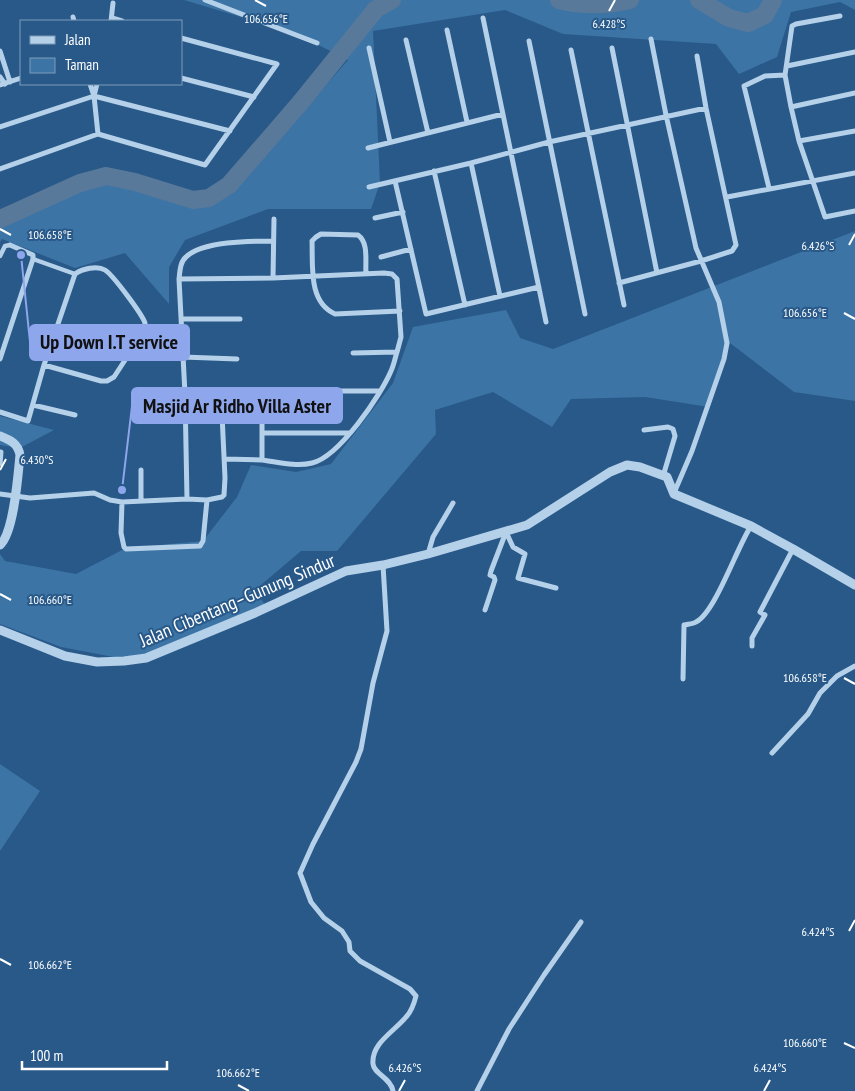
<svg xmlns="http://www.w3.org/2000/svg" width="855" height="1091" viewBox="0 0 855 1091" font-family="'PT Sans Narrow',sans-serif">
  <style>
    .green { fill: #3c74a6 }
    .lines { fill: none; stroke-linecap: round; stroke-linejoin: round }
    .river { stroke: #58799a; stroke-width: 18 }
    .pedestrian { stroke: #b5d0e9; stroke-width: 4.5 }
    .minor { stroke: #b5d0e9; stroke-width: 5 }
    .tertiary { stroke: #b5d0e9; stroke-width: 9 }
    .ticks { fill: none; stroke: #fff; stroke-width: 2 }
    .labels { text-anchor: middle; stroke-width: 4; stroke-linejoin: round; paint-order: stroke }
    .street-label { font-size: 19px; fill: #fff; stroke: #285989 }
    .ticks-label { font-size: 12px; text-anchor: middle; fill: #fff; stroke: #285989; stroke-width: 4; stroke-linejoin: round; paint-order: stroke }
    .leader { fill: none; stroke: #8ea6ec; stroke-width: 2 }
    .callout-dot { fill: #8ea6ec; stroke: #285989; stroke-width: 2 }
    .callout { fill: #8ea6ec; stroke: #8ea6ec; stroke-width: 2 }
    .callout-label { font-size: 20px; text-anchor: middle; font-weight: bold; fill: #111 }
  </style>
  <rect width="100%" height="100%" fill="#285989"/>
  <path class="green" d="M 184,0 L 855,0 L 855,10 L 840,2 L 791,12 L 777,57 L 739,74 L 716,44 L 563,34 L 505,10 L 373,31 L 380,183 L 371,209 L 268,209 L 185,240 L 169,267 L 169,304 L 125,253 L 75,268 L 2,239 L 0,242 L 0,225 L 85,190 L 111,183 L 191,208 L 230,194 L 348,60 L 295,33 Z
    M 855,231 L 855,401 L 794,392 L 730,343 L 709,407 L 645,397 L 571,399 L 552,427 L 493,392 L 435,410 L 436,434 L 337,551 L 301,551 L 255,590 L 265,605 L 160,651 L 119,658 L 61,647 L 0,624 L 0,554 L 5,561 L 76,574 L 126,548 L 203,541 L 237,497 L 251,465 L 296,472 L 331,464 L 393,383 L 413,327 L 506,310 L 520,338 L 553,349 Z
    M 0,416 L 54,430 L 20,448 L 0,445 Z
    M 0,764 L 40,791 L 0,851 Z"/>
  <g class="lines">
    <path class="river" d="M 559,0 C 582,6 608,5 630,0
      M 699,0 L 729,18 L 748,23 L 765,15 L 773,0
      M 0,219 L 80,183 L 106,176 L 135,182 L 193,200 L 209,198 L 229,185 L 300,103 L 376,9 L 392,0"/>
    <path class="pedestrian" d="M 0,256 L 5,246 L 10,245
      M 33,259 L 75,274"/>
    <path class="minor" d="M 205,0 L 317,43
      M 840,16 L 796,24 L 792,26 L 785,75 L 791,107 L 799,141 L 825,217 L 855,211
      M 73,17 L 74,21
      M 112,18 L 122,21
      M 483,18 L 546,322
      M 111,21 L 113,3
      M 447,30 L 467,122
      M 651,39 L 666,115 L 696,248 L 719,302 L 727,343 L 724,359 L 692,451 L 674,493
      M 406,40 L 428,133
      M 529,41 L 585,314
      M 369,48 L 390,142
      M 612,48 L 657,273
      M 571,50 L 624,305
      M 0,51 L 10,82
      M 787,66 L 855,52
      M 0,77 L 5,84
      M 181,78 L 254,97
      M 90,84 L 94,96
      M 97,84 L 94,96 L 98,134
      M 0,85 L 21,78
      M 791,107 L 855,93
      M 0,127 L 94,96 L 230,131
      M 799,141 L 855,131
      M 368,148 L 503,114
      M 471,163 L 500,296
      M 0,169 L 98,134 L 205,165 L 277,64 L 181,38
      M 434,171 L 465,305
      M 395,181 L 426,314 L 539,287
      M 369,187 L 471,163 L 549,142 L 706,108
      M 769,188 L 744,86 L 765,76 L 785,75
      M 727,197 L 855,173
      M 375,218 L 403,212
      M 381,257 L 411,249
      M 366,274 C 365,261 369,243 358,235 L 321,234 L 316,237 L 312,241 C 313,266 308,302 335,314 L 400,311
      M 273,278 L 274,219
      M 179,279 C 180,271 180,262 186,257 C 202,241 251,241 273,241
      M 619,283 L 701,261 L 732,251 L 736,245 L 706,108 L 697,56
      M 182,319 L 240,319
      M 183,357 L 237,359
      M 0,359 L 33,259 L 33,255 L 10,245
      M 262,391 L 380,391
      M 185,394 L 262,391 L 262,460 L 224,459
      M 33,405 L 75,415
      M 0,412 L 28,421 L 44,365 L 75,274 C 82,269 97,265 105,270 C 113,275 142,314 145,323 C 145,325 144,329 144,331 L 114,377 L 107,381 L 101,381 L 44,365
      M 644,430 L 668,427 L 673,429 L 675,436 L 664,473 L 667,477
      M 262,433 L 350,433
      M 262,460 C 278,462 296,467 312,463 C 339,457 381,395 391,371 C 394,365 395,358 397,352
      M 0,464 L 1,452
      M 141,470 L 141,501
      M 0,494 L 30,498 L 94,493 L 110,500 L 122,502 L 187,499 L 207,500 L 222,497 L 224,495 L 225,478 L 221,393
      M 187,499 L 185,394 L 179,279 L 273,278 L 384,273 L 392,274 L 397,279 L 401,337 L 397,352 L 353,353
      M 122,502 L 121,533 L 124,547 L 126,549 L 200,546 L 203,541 L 207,500
      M 428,554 L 433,537 L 453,503
      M 383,565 L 387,631 L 373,683 L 361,749 L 356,762 L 313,844 L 300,873 L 311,902 L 324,918 L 342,931 L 349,942 L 350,951 L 360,961 L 410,989 L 416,996 C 414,1004 412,1011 406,1017 C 395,1031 371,1043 373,1064 C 374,1074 391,1078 393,1091
      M 485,610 L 495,580 L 494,577 L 490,575 L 491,571 L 506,532 L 513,547 L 525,554 L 518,578 L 556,588
      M 752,646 L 752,638 L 765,615 L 760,612 L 793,549
      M 683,679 L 684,625 C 688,624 693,624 696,622 C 715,613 737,547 751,526
      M 772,753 L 808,714 L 820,693 L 837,676 L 855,666
      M 477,1091 L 509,1029 L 544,975 L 581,922"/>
    <path class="tertiary" d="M 0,436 C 10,440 18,443 20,455 C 18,475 14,533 0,545
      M 0,630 L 65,656 L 97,662 L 124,661 L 146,658 L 255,613 L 346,571 L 383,565 L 428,554 L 527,525 L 610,472 L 627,465 L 640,467 L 667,477 L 674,494 L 751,526 L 793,549 L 855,585"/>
  </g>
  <path class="ticks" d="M 255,0 L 266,6M 609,11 L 615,0M 0,229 L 11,235M 849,245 L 855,234M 844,313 L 855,319M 0,470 L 6,459M 0,594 L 11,600M 844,678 L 855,684M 849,931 L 855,920M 0,959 L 11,965M 844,1043 L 855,1048M 238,1085 L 249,1091M 399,1091 L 405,1080M 764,1091 L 770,1080"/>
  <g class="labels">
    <g class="street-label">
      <text transform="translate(237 600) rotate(-23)" y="7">Jalan Cibentang–Gunung Sindur</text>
    </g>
  </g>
  <g class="ticks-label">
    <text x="266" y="23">106.656°E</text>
    <text x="609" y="28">6.428°S</text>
    <text x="50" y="239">106.658°E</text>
    <text x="818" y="250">6.426°S</text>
    <text x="805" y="317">106.656°E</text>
    <text x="37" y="464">6.430°S</text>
    <text x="50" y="604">106.660°E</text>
    <text x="805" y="682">106.658°E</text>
    <text x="818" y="936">6.424°S</text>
    <text x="50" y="969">106.662°E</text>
    <text x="805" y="1047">106.660°E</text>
    <text x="405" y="1072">6.426°S</text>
    <text x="770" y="1072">6.424°S</text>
    <text x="238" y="1077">106.662°E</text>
  </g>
  <path class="leader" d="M21 255L30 342M122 490L132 406"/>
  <g class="callout-dot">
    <circle cx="21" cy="255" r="5"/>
    <circle cx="122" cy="490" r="5"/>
  </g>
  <g class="callout">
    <rect x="30" y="325" width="159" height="35" rx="5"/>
    <rect x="132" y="388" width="210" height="35" rx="5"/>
  </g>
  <g class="callout-label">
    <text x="109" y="349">Up Down I.T service</text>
    <text x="237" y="413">Masjid Ar Ridho Villa Aster</text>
  </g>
  <rect x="20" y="20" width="162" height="65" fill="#285989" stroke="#7e9bb8"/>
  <rect x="30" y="36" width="25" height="8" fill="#b5d0e9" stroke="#7e9bb8"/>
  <text x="65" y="45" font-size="15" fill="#ffffff">Jalan</text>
  <rect x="30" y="58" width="25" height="15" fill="#3c74a6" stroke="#7e9bb8"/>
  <text x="65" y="70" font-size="15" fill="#ffffff">Taman</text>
  <path d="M22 1061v8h145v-8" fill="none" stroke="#ffffff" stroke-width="2.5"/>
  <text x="30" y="1061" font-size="15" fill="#ffffff" stroke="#285989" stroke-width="4" paint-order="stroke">100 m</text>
</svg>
